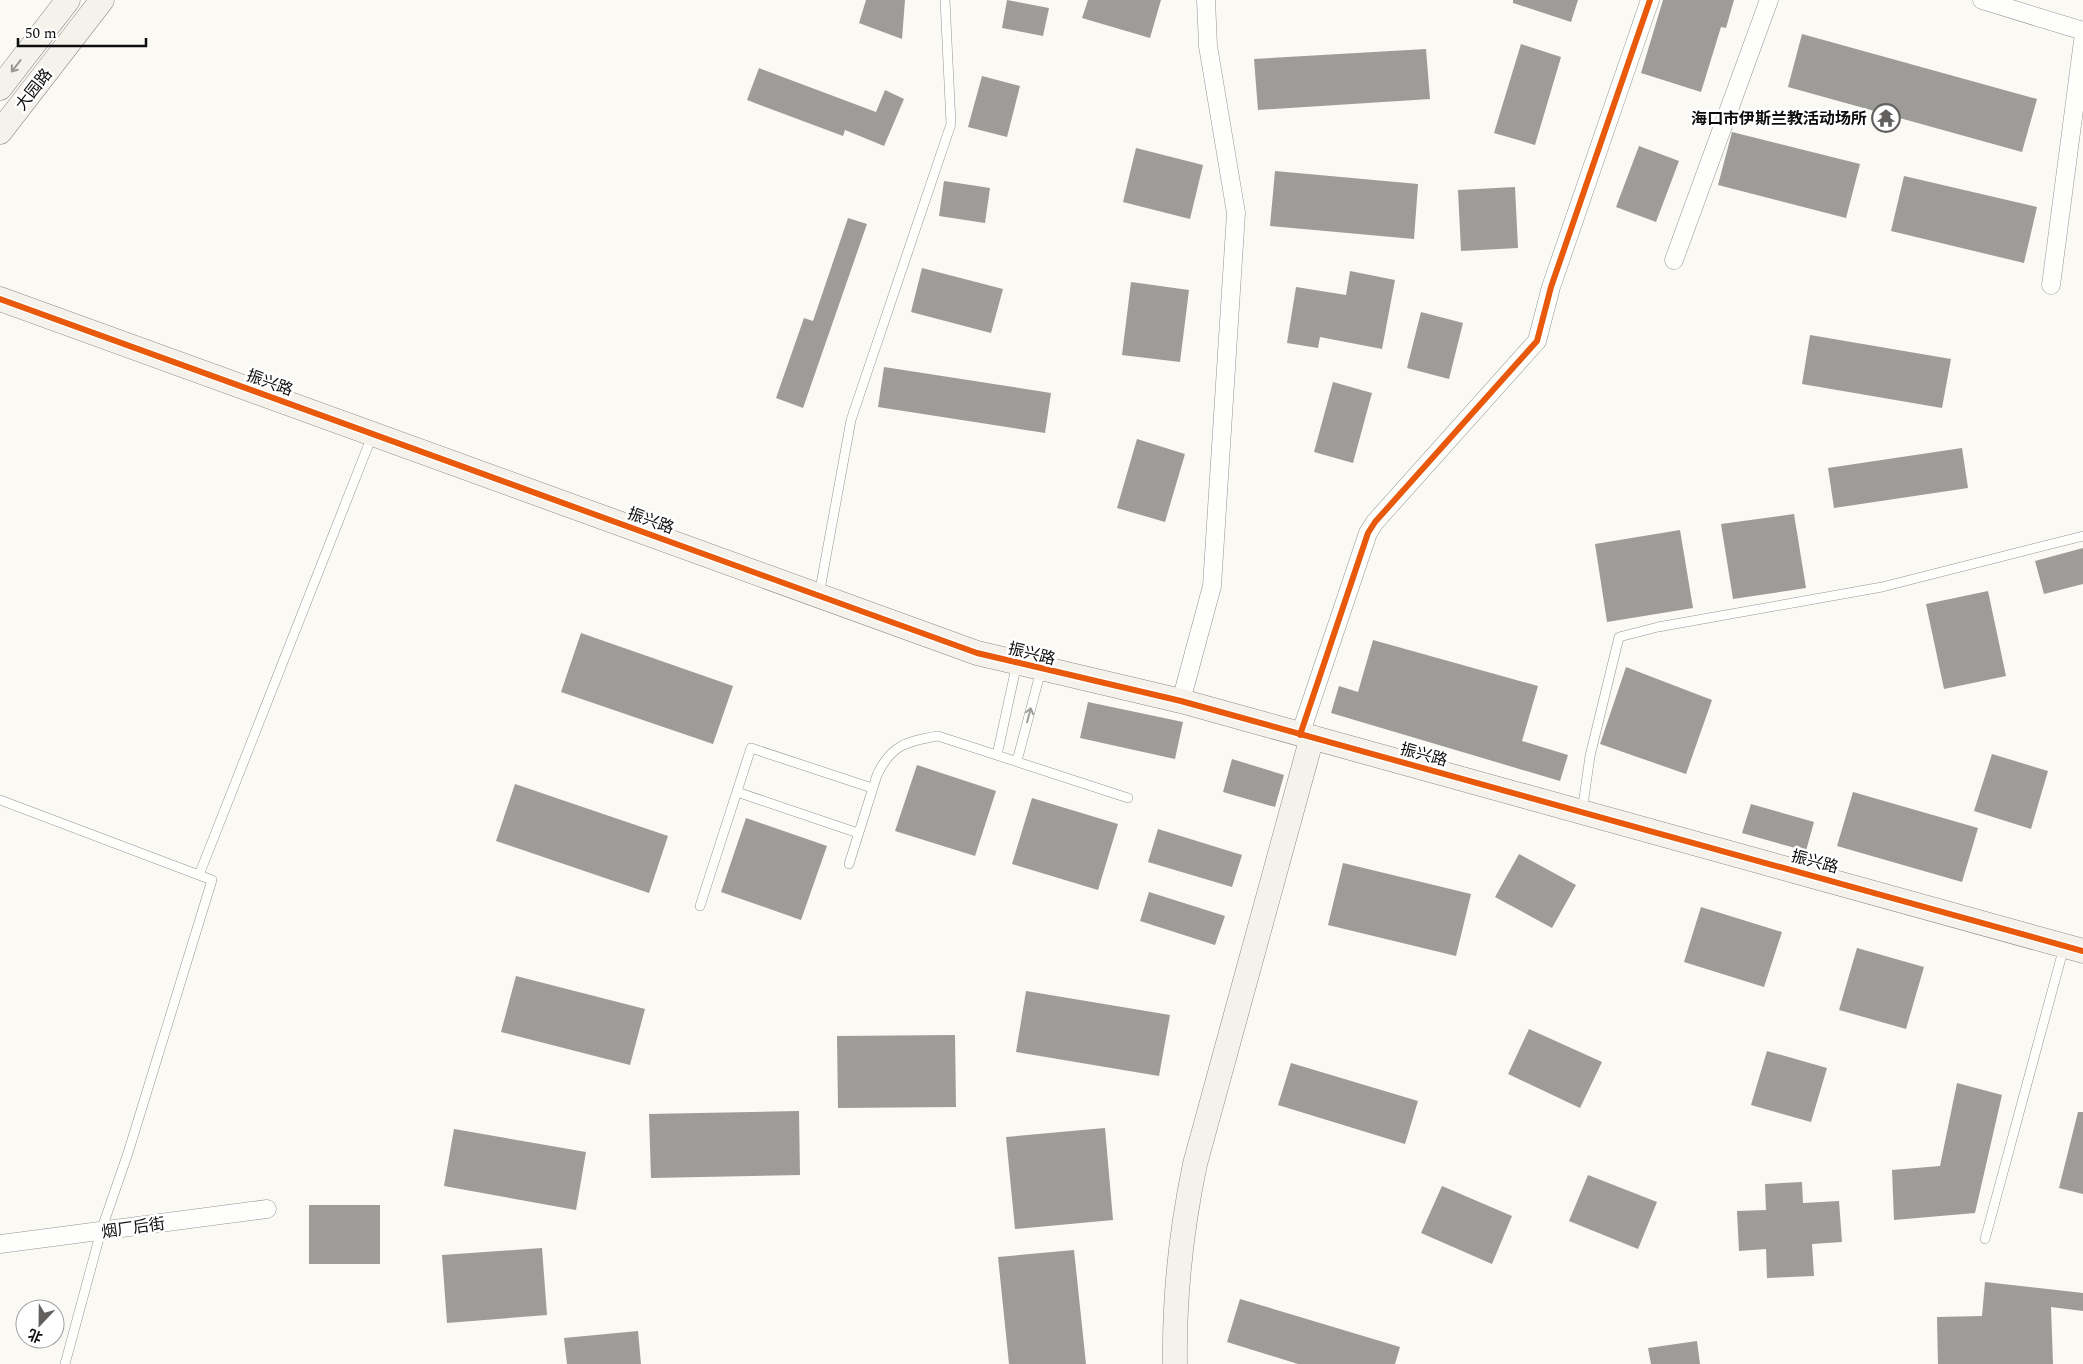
<svg xmlns="http://www.w3.org/2000/svg" width="2083" height="1364" viewBox="0 0 2083 1364" font-family="Spectral,'Noto Sans SC',serif">
  <style>
    .building { fill: #9e9c99 }
    .lines { fill: none; stroke-linecap: round; stroke-linejoin: round }
    .lane-casing { stroke: #949492; stroke-width: 10 }
    .street-casing { stroke: #949492; stroke-width: 19 }
    .secondary-casing { stroke: #8b8a88; stroke-width: 25 }
    .lane { stroke: #fefefd; stroke-width: 9 }
    .street { stroke: #fefefd; stroke-width: 18 }
    .secondary { stroke: #f4f2ea; stroke-width: 24 }
    .cycleway-casing { stroke: #fff; stroke-width: 9 }
    .cycleway { stroke: #e8590c; stroke-width: 6 }
    .oneway { stroke: #989792 }
    .oneway2 { stroke: #9e9e9d }
    .labels { text-anchor: middle; stroke-width: 5; stroke-linejoin: round; paint-order: stroke }
    .street-label { font-size: 16px; fill: #0e0e0e; stroke: #fff }
    .poi-label { font-size: 16px; font-weight: bold; fill: #0e0e0e; stroke: #fff; text-anchor: end }
  </style>
  <rect width="100%" height="100%" fill="#faf9f4"/>
  <path class="building" d="M 866,0 L 905,0 L 902,39 L 859,23 Z
    M 1007,0 L 1049,8 L 1043,36 L 1002,28 Z
    M 1088,0 L 1161,0 L 1150,38 L 1082,18 Z
    M 1513,0 L 1578,0 L 1571,22 L 1513,3 Z
    M 1663,0 L 1734,0 L 1726,28 L 1721,27 L 1701,92 L 1641,73 Z
    M 1802,34 L 2037,99 L 2022,152 L 1788,87 Z
    M 1521,44 L 1561,57 L 1535,145 L 1494,133 Z
    M 1426,49 L 1430,99 L 1258,110 L 1254,59 Z
    M 759,68 L 876,112 L 885,90 L 904,99 L 884,146 L 845,130 L 843,136 L 747,100 Z
    M 982,76 L 1020,86 L 1007,137 L 968,127 Z
    M 1732,132 L 1860,164 L 1846,218 L 1718,185 Z
    M 1639,146 L 1679,161 L 1656,222 L 1616,207 Z
    M 1136,148 L 1203,165 L 1190,219 L 1123,202 Z
    M 1275,171 L 1418,184 L 1414,239 L 1270,226 Z
    M 1904,176 L 2037,207 L 2024,263 L 1891,231 Z
    M 944,181 L 990,188 L 985,223 L 939,216 Z
    M 1515,187 L 1518,248 L 1461,251 L 1458,190 Z
    M 848,218 L 867,224 L 803,408 L 776,398 L 804,318 L 813,321 Z
    M 922,268 L 1003,289 L 991,333 L 911,312 Z
    M 1350,271 L 1395,280 L 1382,349 L 1320,337 L 1318,348 L 1287,343 L 1296,287 L 1346,295 Z
    M 1131,282 L 1189,290 L 1180,362 L 1122,355 Z
    M 1421,312 L 1463,323 L 1449,379 L 1407,368 Z
    M 1810,335 L 1951,359 L 1942,408 L 1802,384 Z
    M 884,367 L 1051,393 L 1045,433 L 878,407 Z
    M 1333,382 L 1372,393 L 1353,463 L 1314,452 Z
    M 1137,439 L 1185,454 L 1165,522 L 1117,508 Z
    M 1962,448 L 1968,488 L 1834,508 L 1828,468 Z
    M 1794,514 L 1806,588 L 1733,599 L 1721,524 Z
    M 1680,530 L 1693,608 L 1607,622 L 1595,544 Z
    M 2083,548 L 2083,584 L 2044,594 L 2035,561 Z
    M 1988,591 L 2006,676 L 1944,689 L 1926,604 Z
    M 581,633 L 733,686 L 713,744 L 561,692 Z
    M 1373,640 L 1538,686 L 1522,741 L 1568,755 L 1560,781 L 1331,713 L 1339,686 L 1358,692 Z
    M 1626,667 L 1712,700 L 1686,774 L 1600,744 Z
    M 1088,702 L 1183,722 L 1175,759 L 1080,738 Z
    M 1992,754 L 2048,771 L 2031,829 L 1974,811 Z
    M 1232,759 L 1284,775 L 1275,807 L 1223,792 Z
    M 917,765 L 996,791 L 975,856 L 895,831 Z
    M 515,784 L 668,836 L 649,893 L 496,841 Z
    M 1853,792 L 1978,828 L 1962,882 L 1837,846 Z
    M 1032,798 L 1118,824 L 1098,890 L 1012,864 Z
    M 1751,804 L 1814,822 L 1806,851 L 1742,833 Z
    M 746,818 L 827,846 L 801,920 L 721,892 Z
    M 1158,829 L 1242,855 L 1232,887 L 1148,862 Z
    M 1519,854 L 1576,885 L 1552,928 L 1495,897 Z
    M 1343,863 L 1471,894 L 1456,956 L 1328,925 Z
    M 1149,892 L 1225,916 L 1215,945 L 1140,921 Z
    M 1701,907 L 1782,932 L 1764,987 L 1684,962 Z
    M 1857,948 L 1924,967 L 1906,1029 L 1839,1010 Z
    M 516,976 L 645,1009 L 630,1065 L 501,1032 Z
    M 1026,991 L 1170,1015 L 1159,1076 L 1016,1052 Z
    M 1529,1029 L 1602,1062 L 1580,1108 L 1508,1074 Z
    M 955,1035 L 956,1107 L 838,1108 L 837,1036 Z
    M 1767,1051 L 1827,1068 L 1811,1122 L 1751,1105 Z
    M 1291,1063 L 1418,1101 L 1405,1144 L 1278,1105 Z
    M 1957,1083 L 2002,1095 L 1975,1213 L 1894,1220 L 1892,1170 L 1940,1166 Z
    M 799,1111 L 800,1175 L 651,1178 L 649,1114 Z
    M 2078,1112 L 2083,1112 L 2083,1194 L 2059,1188 Z
    M 1105,1128 L 1113,1220 L 1015,1229 L 1006,1137 Z
    M 454,1129 L 586,1152 L 576,1210 L 444,1186 Z
    M 1588,1175 L 1657,1202 L 1638,1249 L 1569,1221 Z
    M 1802,1182 L 1803,1203 L 1839,1201 L 1842,1242 L 1812,1244 L 1814,1276 L 1767,1278 L 1766,1249 L 1739,1251 L 1737,1211 L 1766,1210 L 1765,1184 Z
    M 1442,1186 L 1512,1216 L 1492,1264 L 1421,1233 Z
    M 309,1205 L 380,1205 L 380,1264 L 309,1264 Z
    M 542,1248 L 547,1315 L 447,1323 L 442,1255 Z
    M 1074,1250 L 1086,1364 L 1009,1364 L 998,1257 Z
    M 1985,1282 L 2083,1293 L 2083,1311 L 2051,1307 L 2053,1364 L 1938,1364 L 1937,1317 L 1982,1316 Z
    M 1240,1299 L 1400,1347 L 1395,1364 L 1298,1364 L 1227,1342 Z
    M 638,1331 L 641,1364 L 567,1364 L 564,1338 Z
    M 1697,1341 L 1700,1364 L 1651,1364 L 1648,1348 Z"/>
  <g class="lines">
    <defs>
      <path id="lane" d="M 819,595 L 851,420 L 951,124 L 945,0
        M 997,755 L 1017,663
        M 1017,761 L 1041,670
        M 737,792 L 858,833
        M 0,800 L 212,880 L 128,1153 L 101,1231 L 65,1364
        M 1582,812 L 1590,756 L 1619,637 L 1658,627 L 1882,587 L 2083,536
        M 849,864 L 877,775 C 891,745 907,741 938,736 L 1128,798
        M 199,875 L 372,436
        M 700,906 L 751,748 L 872,788
        M 1985,1239 L 2064,947"/>
      <path id="street" d="M 1982,0 L 2083,31
        M 1674,260 L 1769,0
        M 2051,285 L 2083,41
        M 1181,701 L 1212,586 L 1236,213 L 1208,46 L 1206,0
        M 1300,735 L 1368,533 L 1375,522 L 1537,341 L 1551,287 L 1650,0
        M 0,1244 L 267,1209"/>
      <path id="secondary" d="M 0,88 L 68,0
        M 0,132 L 102,0
        M 0,299 L 977,653 L 1181,701 L 2083,951
        M 1175,1364 C 1174,1296 1181,1231 1195,1164 L 1312,737"/>
    </defs>
    <use href="#lane" class="lane-casing"/>
    <use href="#street" class="street-casing"/>
    <use href="#secondary" class="secondary-casing"/>
    <use href="#lane" class="lane"/>
    <use href="#street" class="street"/>
    <use href="#secondary" class="secondary"/>
    <defs>
      <path id="cycleway" d="M 0,299 L 977,653 L 1181,701 L 2083,951
        M 1300,735 L 1368,533 L 1375,522 L 1537,341 L 1551,287 L 1650,0"/>
    </defs>
    <use href="#cycleway" class="cycleway-casing"/>
    <use href="#cycleway" class="cycleway"/>
  </g>
  <defs><path id="oneway-shaft" d="M-6 0H5M1.5-3L5.5 0L1.5 3" fill="none" stroke-width="1.6" stroke-linecap="round" stroke-linejoin="round" transform="scale(1.25)"/></defs>
  <use class="oneway" href="#oneway-shaft" transform="translate(16 66) rotate(128)"/>
  <use class="oneway2" href="#oneway-shaft" transform="translate(1029 715) rotate(-75)"/>
  <defs>
    <symbol id="temple-ring" viewBox="-11 -11 22 22"><circle r="9.5" fill="#fff" stroke="#61605e" stroke-width="1.5"/><path d="M0-6L5-2H3V0L6.5 2.5H4V6H1.5V3h-3V6H-4V2.5H-6.5L-3 0V-2H-5Z" fill="#61605e"/></symbol>
  </defs>
  <g fill-rule="evenodd">
    <use href="#temple-ring" x="1870" y="102" width="32" height="32"/>
  </g>
  <g class="labels">
    <g class="street-label">
      <text transform="translate(33 89) rotate(-52)" y="6">大园路</text>
      <text transform="translate(270 382) rotate(20)" y="6">振兴路</text>
      <text transform="translate(651 520) rotate(20)" y="6">振兴路</text>
      <text transform="translate(1032 653) rotate(14)" y="6">振兴路</text>
      <text transform="translate(1424 754) rotate(15)" y="6">振兴路</text>
      <text transform="translate(1815 861) rotate(15)" y="6">振兴路</text>
      <text transform="translate(133 1227) rotate(-8)" y="6">烟厂后街</text>
    </g>
    <g class="poi-label">
      <text x="1867" y="124">海口市伊斯兰教活动场所</text>
    </g>
  </g>
  <g transform="translate(40 1324) rotate(202)"><circle r="24" fill="#ffffff" stroke="#9f9f9f"/>
  <path d="M0-4L9 19L0 12L-9 19Z" fill="#61605e"/>
  <text y="-8" font-size="14" font-weight="bold" text-anchor="middle" fill="#0e0e0e">北</text>
  </g>
  <path d="M18 38v8h128v-8" fill="none" stroke="#0e0e0e" stroke-width="2.5"/>
  <text x="25" y="38" font-size="15" fill="#0e0e0e" stroke="#ffffff" stroke-width="4" paint-order="stroke">50 m</text>
</svg>
